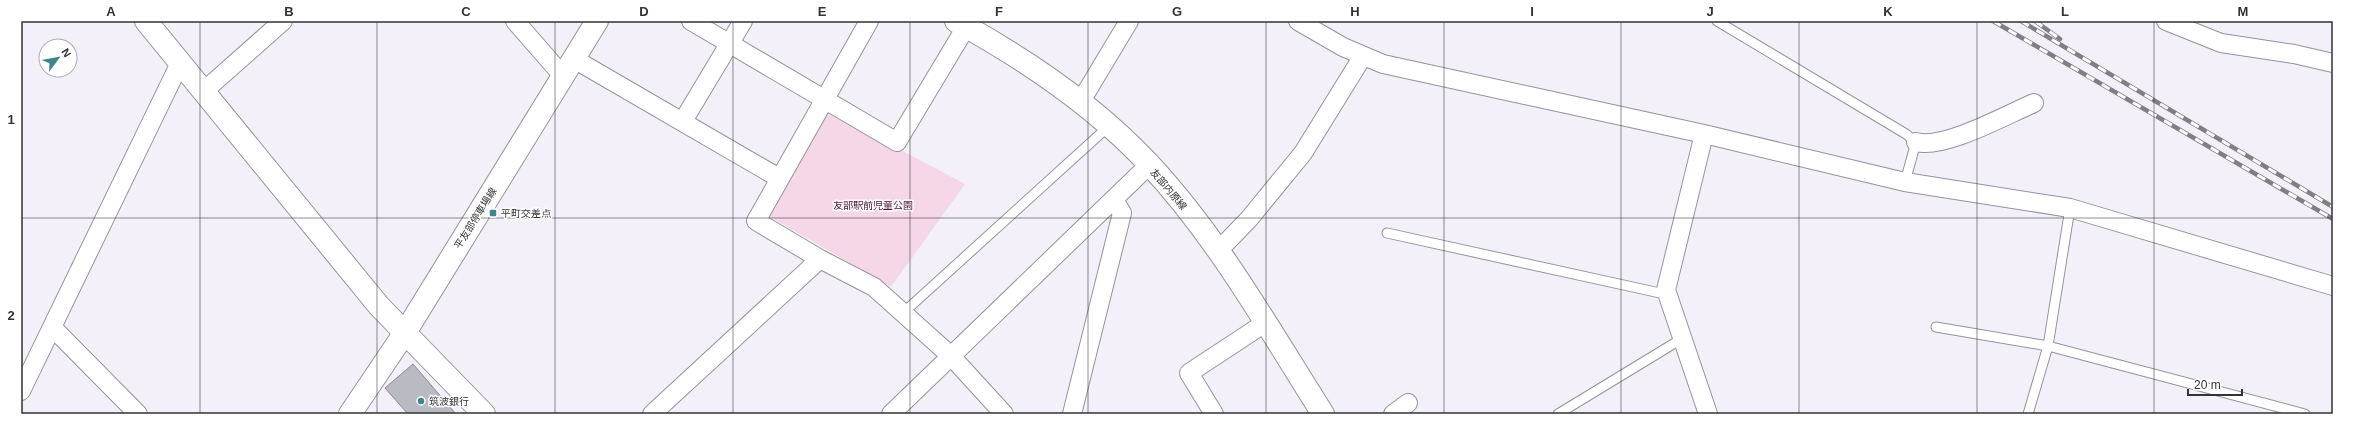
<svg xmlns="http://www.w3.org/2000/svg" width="2354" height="435" viewBox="0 0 2354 435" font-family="Helvetica,'Noto Sans JP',sans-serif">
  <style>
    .green { fill: #f5d7e8 }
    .building { fill: #babac3; stroke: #8b8b94 }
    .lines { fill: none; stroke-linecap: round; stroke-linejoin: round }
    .lane-casing { stroke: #95929b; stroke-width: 11 }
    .street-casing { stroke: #95929b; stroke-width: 20 }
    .secondary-casing { stroke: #95929b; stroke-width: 24 }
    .lane { stroke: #fff; stroke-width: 9 }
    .street { stroke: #fff; stroke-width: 18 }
    .secondary { stroke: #fff; stroke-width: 22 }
    .rail-casing { stroke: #817e84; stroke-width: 4.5 }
    .rail { stroke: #fff; stroke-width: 3; stroke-dasharray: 9; stroke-linecap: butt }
    .grid { fill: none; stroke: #333236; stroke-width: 1; stroke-opacity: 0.55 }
    .poi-dot { fill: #3e858e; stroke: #fff; stroke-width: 1.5 }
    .labels { text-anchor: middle; stroke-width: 3; stroke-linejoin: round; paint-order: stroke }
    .street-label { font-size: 10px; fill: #333236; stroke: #fff }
    .park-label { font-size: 10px; fill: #4d143b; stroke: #fff }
    .poi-label { font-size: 10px; fill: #333236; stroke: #fff; text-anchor: start }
    .neatline { fill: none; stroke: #333236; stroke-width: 1.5 }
    .grid-label { font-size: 13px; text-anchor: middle; font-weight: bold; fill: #333236 }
  </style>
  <rect width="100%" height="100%" fill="#f4f0f9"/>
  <path class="green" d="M 827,111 L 965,184 L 891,287 L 769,216 Z"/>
  <path class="building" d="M 413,364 L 456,414 L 408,414 L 385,388 Z"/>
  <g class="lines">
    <defs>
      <path id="lane" d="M 1717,21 L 1906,134 L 1916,142 L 1905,182
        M 1387,233 L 1669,295
        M 903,313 L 1109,126
        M 1936,327 L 2048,346 L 2305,414
        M 1558,414 L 1683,338
        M 2028,414 L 2048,346 L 2070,208"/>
      <path id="street" d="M 515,21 L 563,76
        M 691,21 L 897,142 L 966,27
        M 869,21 L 756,221 L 820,259 L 874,287 L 951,356 L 1004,414
        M 1298,21 L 1343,47 L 1383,64 L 1704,134 L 1905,182 L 2070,208 L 2333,286
        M 2166,21 L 2221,43 L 2294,54 L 2333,63
        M 574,59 L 779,178
        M 204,91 L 283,21
        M 1081,101 L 1129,21
        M 683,121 L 743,21
        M 1704,134 L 1666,290 L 1708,414
        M 1916,142 C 1943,150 2006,115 2034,103
        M 1218,251 L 1249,219 L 1303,153 L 1363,56
        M 52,327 L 138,414
        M 21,391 L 180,63
        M 652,414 L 820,259
        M 891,414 L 1149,165
        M 1072,414 L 1122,213 L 1114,200
        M 1214,414 L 1189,373 L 1265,323
        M 1393,414 L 1408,403"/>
      <path id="secondary" d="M 146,21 L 379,306 L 484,414
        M 956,21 C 1027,60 1094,105 1149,164 C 1218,238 1269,329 1323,414
        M 350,414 L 406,331 L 597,21"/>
    </defs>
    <use href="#lane" class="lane-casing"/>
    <use href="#street" class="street-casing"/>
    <use href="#secondary" class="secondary-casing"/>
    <use href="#lane" class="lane"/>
    <use href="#street" class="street"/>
    <use href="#secondary" class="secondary"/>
    <defs>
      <path id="rail" d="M 1993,21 L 2333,219
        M 2021,21 L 2333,207
        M 2035,21 L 2060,39"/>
    </defs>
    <use href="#rail" class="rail-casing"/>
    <use href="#rail" class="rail"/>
  </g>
  <path class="grid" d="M 200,21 L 200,414M 377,21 L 377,414M 555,21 L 555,414M 733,21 L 733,414M 910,21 L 910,414M 1088,21 L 1088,414M 1266,21 L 1266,414M 1444,21 L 1444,414M 1621,21 L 1621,414M 1799,21 L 1799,414M 1977,21 L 1977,414M 2154,21 L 2154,414M 21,218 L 2333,218"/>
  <g class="poi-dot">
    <rect x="489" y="209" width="8" height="8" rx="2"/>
    <circle cx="421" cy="401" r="4"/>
  </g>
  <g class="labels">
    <g class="street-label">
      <text transform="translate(1169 189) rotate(50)" y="4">友部内原線</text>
      <text transform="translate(475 218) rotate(-58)" y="4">平友部停車場線</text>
    </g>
    <g class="park-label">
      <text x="873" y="209">友部駅前児童公園</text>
    </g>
    <g class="poi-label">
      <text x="501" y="217">平町交差点</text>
      <text x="429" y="405">筑波銀行</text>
    </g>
  </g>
  <rect width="2354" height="435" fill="none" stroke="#ffffff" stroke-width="44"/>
  <g transform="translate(58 58) rotate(58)"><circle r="19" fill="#ffffff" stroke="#adadaf"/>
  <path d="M0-3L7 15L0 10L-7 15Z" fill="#3e858e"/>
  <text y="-6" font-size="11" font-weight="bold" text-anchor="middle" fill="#333236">N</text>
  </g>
  <path d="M2188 389v6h54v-6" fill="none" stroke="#333236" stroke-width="2"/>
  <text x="2194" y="389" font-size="12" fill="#333236" stroke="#ffffff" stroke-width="3" paint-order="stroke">20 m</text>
  <rect x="22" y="22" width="2310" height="391" class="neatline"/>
  <g class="grid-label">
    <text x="111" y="16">A</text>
    <text x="289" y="16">B</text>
    <text x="466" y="16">C</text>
    <text x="644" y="16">D</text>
    <text x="822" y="16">E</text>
    <text x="999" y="16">F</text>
    <text x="1177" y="16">G</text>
    <text x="1355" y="16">H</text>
    <text x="1532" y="16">I</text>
    <text x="1710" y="16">J</text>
    <text x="1888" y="16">K</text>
    <text x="2065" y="16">L</text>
    <text x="2243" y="16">M</text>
    <text x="11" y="124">1</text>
    <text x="11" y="320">2</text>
  </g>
</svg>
